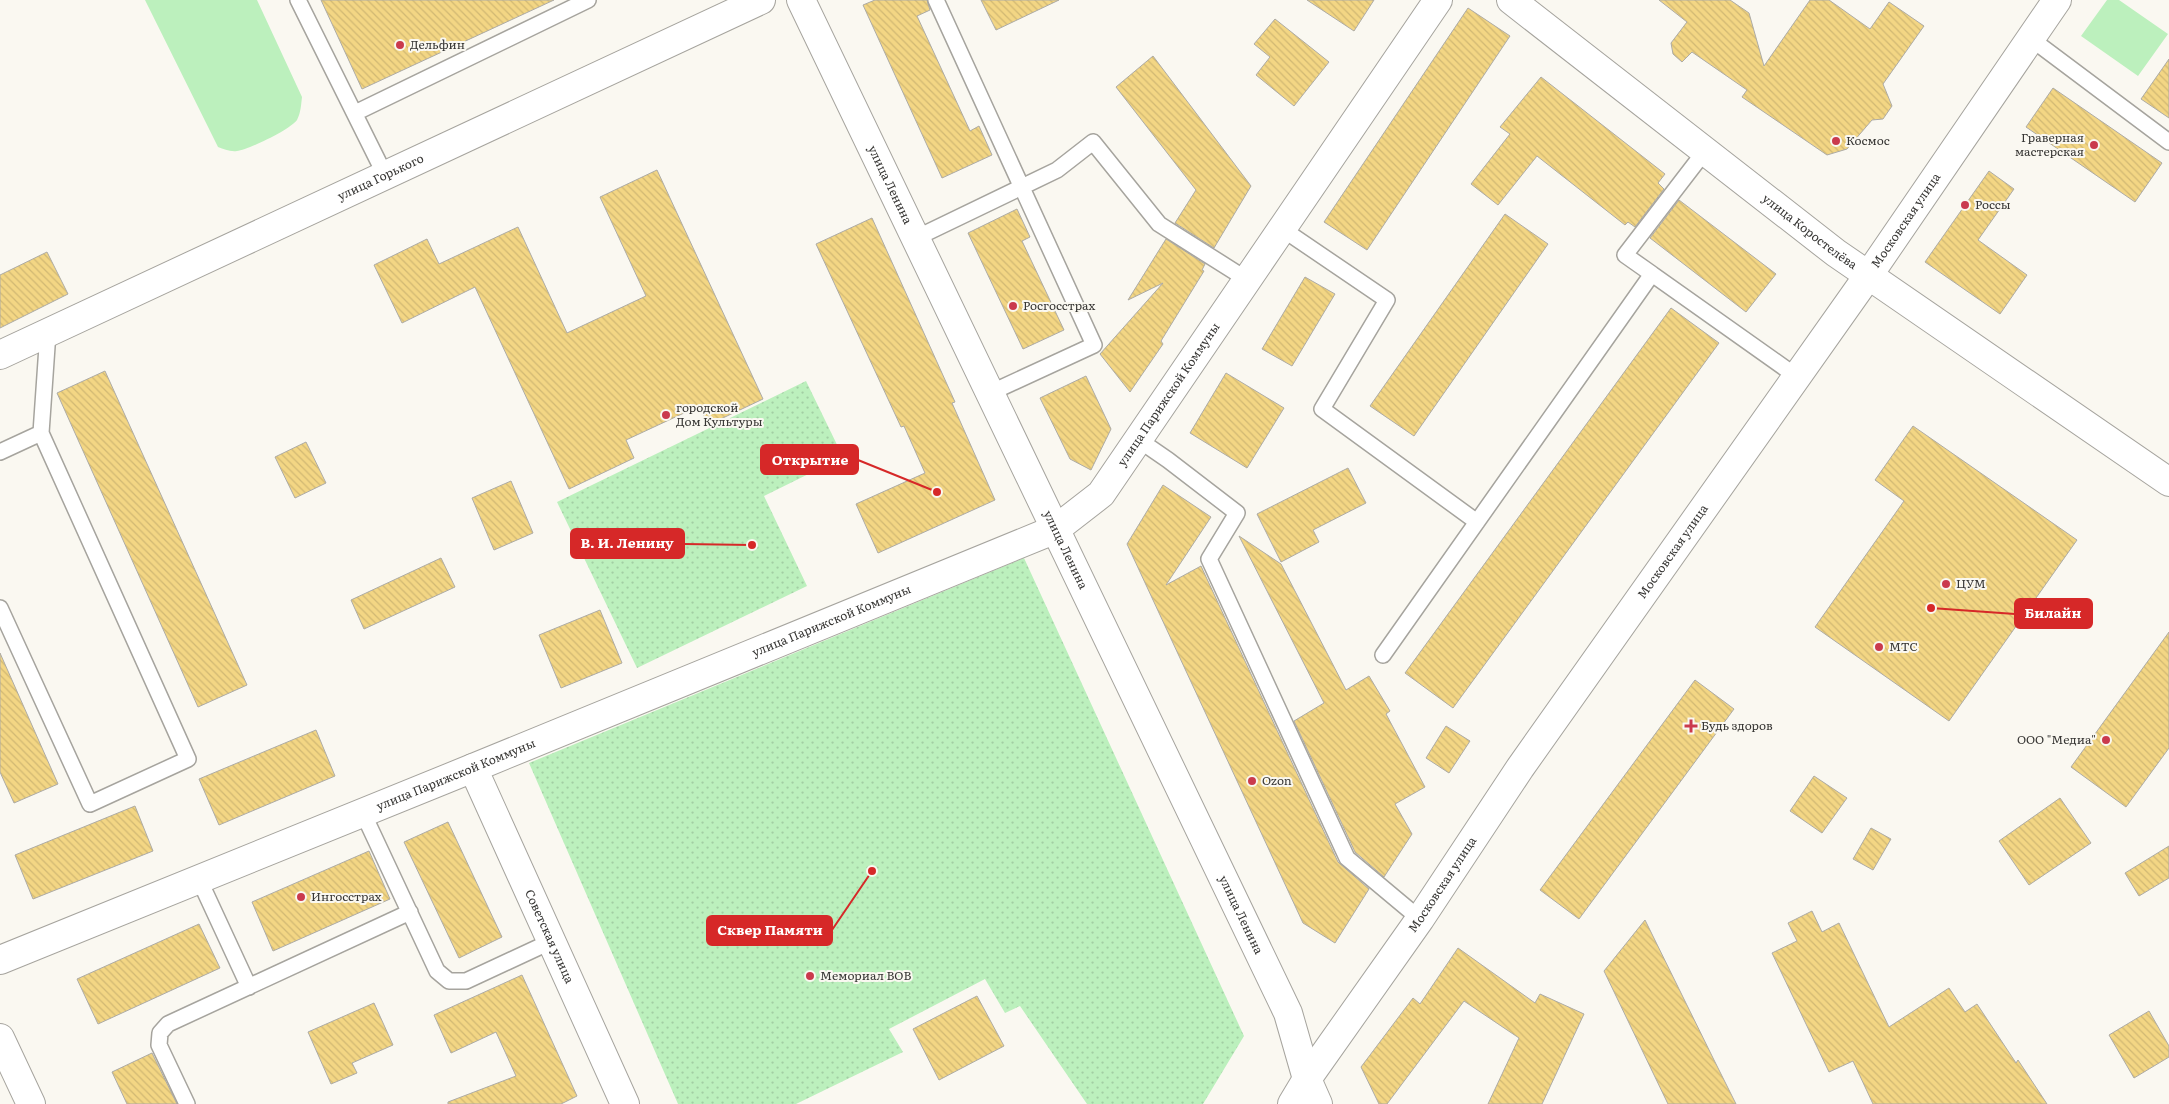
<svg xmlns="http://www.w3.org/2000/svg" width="2169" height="1104" viewBox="0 0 2169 1104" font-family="Literata,serif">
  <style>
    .park { fill: url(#park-dots) }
    .garden { fill: #bcf0bd }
    .building { fill: url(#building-back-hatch); stroke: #adaba5 }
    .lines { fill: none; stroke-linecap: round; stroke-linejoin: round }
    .service-casing { stroke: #a6a49e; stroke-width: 18 }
    .minor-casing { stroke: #a6a49e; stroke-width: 30 }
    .tertiary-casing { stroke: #a6a49e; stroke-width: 30 }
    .service { stroke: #fff; stroke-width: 15 }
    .minor { stroke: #fff; stroke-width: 28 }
    .tertiary { stroke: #fff; stroke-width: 28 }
    .poi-dot { fill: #ca3a4d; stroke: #faf8f1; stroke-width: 2 }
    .labels { text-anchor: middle; stroke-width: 4; stroke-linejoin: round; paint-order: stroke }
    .poi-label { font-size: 12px; fill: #373634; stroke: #faf8f1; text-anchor: start }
    .street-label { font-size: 12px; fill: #373634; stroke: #faf8f1 }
    .leader { fill: none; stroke: #d62828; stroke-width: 2 }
    .callout-dot { fill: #d62828; stroke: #faf8f1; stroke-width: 2 }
    .callout { fill: #d62828; stroke: #d62828; stroke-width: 2 }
    .callout-label { font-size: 14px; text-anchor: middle; font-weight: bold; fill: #fff }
  </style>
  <defs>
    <pattern id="park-dots" width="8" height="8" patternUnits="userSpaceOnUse" patternTransform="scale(1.25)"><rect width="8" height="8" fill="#bcf0bd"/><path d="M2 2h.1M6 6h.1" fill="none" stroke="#a2cea3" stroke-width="1.8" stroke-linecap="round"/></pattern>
    <pattern id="building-back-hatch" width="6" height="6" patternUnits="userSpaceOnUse" patternTransform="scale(1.25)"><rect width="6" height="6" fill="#f3d684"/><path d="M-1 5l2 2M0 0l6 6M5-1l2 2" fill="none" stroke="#d1b873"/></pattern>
  </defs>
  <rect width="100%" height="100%" fill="#faf8f1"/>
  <path class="park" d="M 806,381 L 843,457 L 764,496 L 807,586 L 637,668 L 557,502 Z
    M 1024,558 L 1244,1036 L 1203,1104 L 1087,1104 L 1020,1006 L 1005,1013 L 985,979 L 889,1029 L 903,1052 L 796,1104 L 678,1104 L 529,763 Z"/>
  <path class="garden" d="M 145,0 L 257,0 L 302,97 C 301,105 301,112 297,120 C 291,129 248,150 237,151 C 230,152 224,149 218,147 Z
    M 2107,0 L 2119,0 L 2168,34 L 2138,76 L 2081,36 Z"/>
  <path class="building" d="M 321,0 L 554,0 L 362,89 Z
    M 875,0 L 927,0 L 930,10 L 917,16 L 970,131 L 979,126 L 992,155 L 942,178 L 863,5 Z
    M 981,0 L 1059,0 L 996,30 Z
    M 1307,0 L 1374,0 L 1354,31 Z
    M 1659,0 L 1730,0 L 1749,13 L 1764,66 L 1810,0 L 1829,0 L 1870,29 L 1889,2 L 1924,26 L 1883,84 L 1892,106 L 1883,119 L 1872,120 L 1847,149 L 1827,155 L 1742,97 L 1747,90 L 1692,52 L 1682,62 L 1673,54 L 1671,43 L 1687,22 Z
    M 1468,8 L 1510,36 L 1367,250 L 1324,222 Z
    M 1275,19 L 1329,62 L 1294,106 L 1256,75 L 1270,57 L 1254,44 Z
    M 1153,56 L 1251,186 L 1214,248 L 1175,223 L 1196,190 L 1116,87 Z
    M 2169,59 L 2169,118 L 2141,99 Z
    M 1541,77 L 1665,174 L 1658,183 L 1664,189 L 1635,227 L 1628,222 L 1625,225 L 1537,156 L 1498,205 L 1471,184 L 1510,134 L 1500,127 Z
    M 2053,88 L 2162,163 L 2135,202 L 2026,127 Z
    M 657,170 L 763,399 L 708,425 L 699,406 L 626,440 L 634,458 L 569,489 L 475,287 L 402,323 L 374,265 L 427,239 L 439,264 L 518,227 L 567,333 L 646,296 L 600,197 Z
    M 1989,171 L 2014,189 L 1978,240 L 2027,275 L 2000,314 L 1925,262 Z
    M 1679,200 L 1776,274 L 1746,312 L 1650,238 Z
    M 1017,209 L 1030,237 L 1022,241 L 1064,330 L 1023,349 L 968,233 Z
    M 1505,214 L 1548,244 L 1414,436 L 1370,406 Z
    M 872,218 L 955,402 L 952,403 L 995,500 L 878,553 L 856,504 L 925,473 L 904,426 L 901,427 L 816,244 Z
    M 1166,239 L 1205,264 L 1202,270 L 1204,271 L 1161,341 L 1163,344 L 1130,392 L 1100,354 L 1163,283 L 1128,300 Z
    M 47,252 L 68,294 L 0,328 L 0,275 Z
    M 1305,277 L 1335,294 L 1292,366 L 1262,349 Z
    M 1671,308 L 1719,343 L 1453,708 L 1405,673 Z
    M 105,371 L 247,685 L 198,707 L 57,393 Z
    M 1226,373 L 1284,408 L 1247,468 L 1190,433 Z
    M 1086,376 L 1111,429 L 1091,470 L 1070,459 L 1040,398 Z
    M 1913,426 L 2077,540 L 1949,721 L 1815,627 L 1904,501 L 1875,480 Z
    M 306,442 L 326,483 L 295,498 L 275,457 Z
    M 1348,468 L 1366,503 L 1313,530 L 1319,542 L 1281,562 L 1257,514 Z
    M 511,481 L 533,533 L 494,550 L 472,498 Z
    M 1163,485 L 1211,517 L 1166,585 L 1201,566 L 1338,862 L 1369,889 L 1335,943 L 1303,923 L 1127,544 Z
    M 1239,536 L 1281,564 L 1346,690 L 1369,676 L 1390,711 L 1386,714 L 1425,787 L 1395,804 L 1412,834 L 1384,877 L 1355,852 L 1294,721 L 1324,703 Z
    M 441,558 L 455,587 L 364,629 L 351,600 Z
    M 600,610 L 622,663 L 561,688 L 539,635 Z
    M 2169,632 L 2169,748 L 2126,807 L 2071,767 Z
    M 0,653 L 58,784 L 14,803 L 0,772 Z
    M 1695,680 L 1734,709 L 1579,919 L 1540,890 Z
    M 1446,726 L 1470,741 L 1449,773 L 1426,758 Z
    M 316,730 L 335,776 L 219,825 L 199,779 Z
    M 1814,776 L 1847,798 L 1822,833 L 1790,811 Z
    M 2060,798 L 2091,843 L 2029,885 L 1999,841 Z
    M 135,806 L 153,851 L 33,899 L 15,855 Z
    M 448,822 L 502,937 L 459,958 L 404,842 Z
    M 1871,828 L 1891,839 L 1873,870 L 1853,859 Z
    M 2169,846 L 2169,878 L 2139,896 L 2125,873 Z
    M 369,851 L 390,899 L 273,951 L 252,902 Z
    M 1812,911 L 1822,932 L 1839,923 L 1889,1027 L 1949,988 L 1965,1012 L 1977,1004 L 2016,1063 L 2018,1060 L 2047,1104 L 1873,1104 L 1853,1061 L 1829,1072 L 1772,953 L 1797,941 L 1788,923 Z
    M 1645,920 L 1714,1060 L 1736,1104 L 1668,1104 L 1604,971 Z
    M 199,924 L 220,968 L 98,1024 L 77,979 Z
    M 1458,948 L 1535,1003 L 1540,994 L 1584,1014 L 1542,1104 L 1488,1104 L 1519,1038 L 1464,1001 L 1387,1104 L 1379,1104 L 1361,1067 L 1413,998 L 1420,1004 Z
    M 522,975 L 577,1096 L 561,1104 L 448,1104 L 448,1102 L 516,1076 L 496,1032 L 451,1053 L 434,1015 Z
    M 977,996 L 1004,1046 L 939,1080 L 913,1029 Z
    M 374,1003 L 393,1045 L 352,1063 L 357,1073 L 331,1084 L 308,1032 Z
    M 2149,1011 L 2169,1046 L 2169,1057 L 2134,1078 L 2109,1035 Z
    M 152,1053 L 177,1104 L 127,1104 L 112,1072 Z"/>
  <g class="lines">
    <defs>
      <path id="service" d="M 298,0 L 385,175
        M 936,0 L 1094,345 L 990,393
        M 2030,38 L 2169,142
        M 355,113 L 588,0
        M 1281,228 L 1387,300 L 1322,409 L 1477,522
        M 916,238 L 1057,170 L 1093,142 L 1159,224 L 1246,279
        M 1652,274 L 1625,255 L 1705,151
        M 1139,440 L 1168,460 L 1237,513 L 1209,559 L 1347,858 L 1420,919
        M 0,452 L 41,433
        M 0,608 L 90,804 L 188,759 L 41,433 L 48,332
        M 1383,655 L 1652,274 L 1796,376
        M 363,813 L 437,971 L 449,981 L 466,981 L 552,941
        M 199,879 L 249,987
        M 187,1104 L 159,1045 L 160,1033 L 168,1024 L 410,912"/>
      <g id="minor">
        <path id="s1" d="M 0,355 L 761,0"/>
        <path id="s2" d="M 473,768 L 625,1104"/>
        <path id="s3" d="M 0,960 L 473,768 L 1056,529 L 1101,494 L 1438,0"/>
        <path d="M 0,1038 L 31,1104"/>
      </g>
      <g id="tertiary">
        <path id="s4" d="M 801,0 L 1288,1013 L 1307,1079 L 1318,1104"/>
        <path id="s5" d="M 1511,0 L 1836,253 L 2169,482"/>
        <path id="s6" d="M 1292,1104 L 1307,1079 L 1420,919 L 1520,768 L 1868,276 L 2057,0"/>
      </g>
    </defs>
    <use href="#service" class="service-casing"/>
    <use href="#minor" class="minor-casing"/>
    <use href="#tertiary" class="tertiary-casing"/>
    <use href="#service" class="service"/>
    <use href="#minor" class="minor"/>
    <use href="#tertiary" class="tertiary"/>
  </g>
  <g class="poi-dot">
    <circle cx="400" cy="45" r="5"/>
    <circle cx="1836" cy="141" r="5"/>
    <circle cx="2094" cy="145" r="5"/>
    <circle cx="1965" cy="205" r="5"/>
    <circle cx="1013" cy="306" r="5"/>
    <circle cx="666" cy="415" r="5"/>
    <circle cx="1946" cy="584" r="5"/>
    <circle cx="1879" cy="647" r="5"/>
    <path d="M1688.5 718.5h5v5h5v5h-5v5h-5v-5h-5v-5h5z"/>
    <circle cx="2106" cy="740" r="5"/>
    <circle cx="1252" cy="781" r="5"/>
    <circle cx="301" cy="897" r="5"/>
    <circle cx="810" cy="976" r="5"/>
  </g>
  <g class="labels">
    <g class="poi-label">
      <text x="410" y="49">Дельфин</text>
      <text x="2084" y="142" text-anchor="end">Граверная<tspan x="2084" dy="14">мастерская</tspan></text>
      <text x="1846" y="145">Космос</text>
      <text x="1975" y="209">Россы</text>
      <text x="1023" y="310">Росгосстрах</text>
      <text x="676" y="412">городской<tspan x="676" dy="14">Дом Культуры</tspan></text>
      <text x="1956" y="588">ЦУМ</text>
      <text x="1889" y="651">МТС</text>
      <text x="1701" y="730">Будь здоров</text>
      <text x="2096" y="744" text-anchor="end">ООО "Медиа"</text>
      <text x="1262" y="785">Ozon</text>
      <text x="311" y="901">Ингосстрах</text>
      <text x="820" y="980">Мемориал ВОВ</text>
    </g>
    <g class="street-label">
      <text dy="4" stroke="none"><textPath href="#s1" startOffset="420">улица Горького</textPath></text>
      <text dy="4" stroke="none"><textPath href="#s4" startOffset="205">улица Ленина</textPath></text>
      <text dy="4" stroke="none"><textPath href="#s6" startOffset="1076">Московская улица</textPath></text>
      <text dy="4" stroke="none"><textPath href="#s5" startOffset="378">улица Коростелёва</textPath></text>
      <text dy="4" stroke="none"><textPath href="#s3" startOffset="1318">улица Парижской Коммуны</textPath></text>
      <text dy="4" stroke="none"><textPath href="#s4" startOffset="610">улица Ленина</textPath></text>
      <text dy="4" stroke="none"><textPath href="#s6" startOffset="671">Московская улица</textPath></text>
      <text dy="4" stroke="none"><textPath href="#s3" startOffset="898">улица Парижской Коммуны</textPath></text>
      <text dy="4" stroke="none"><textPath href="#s3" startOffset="492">улица Парижской Коммуны</textPath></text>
      <text dy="4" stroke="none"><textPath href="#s6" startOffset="266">Московская улица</textPath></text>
      <text dy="4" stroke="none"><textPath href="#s4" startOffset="1015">улица Ленина</textPath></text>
      <text dy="4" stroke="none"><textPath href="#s2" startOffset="185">Советская улица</textPath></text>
    </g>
  </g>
  <path class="leader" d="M937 492L858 460M752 545L684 544M1931 608L2015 614M872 871L832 930"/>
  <g class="callout-dot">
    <circle cx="937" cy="492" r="5"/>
    <circle cx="752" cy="545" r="5"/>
    <circle cx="1931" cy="608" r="5"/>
    <circle cx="872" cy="871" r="5"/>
  </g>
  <g class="callout">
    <rect x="761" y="445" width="97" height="29" rx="5"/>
    <rect x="571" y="529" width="113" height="29" rx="5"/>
    <rect x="2015" y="599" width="77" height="29" rx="5"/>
    <rect x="707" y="916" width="125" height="29" rx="5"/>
  </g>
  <g class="callout-label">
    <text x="810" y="465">Открытие</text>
    <text x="627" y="548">В. И. Ленину</text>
    <text x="2053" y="618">Билайн</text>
    <text x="770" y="935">Сквер Памяти</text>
  </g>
</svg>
